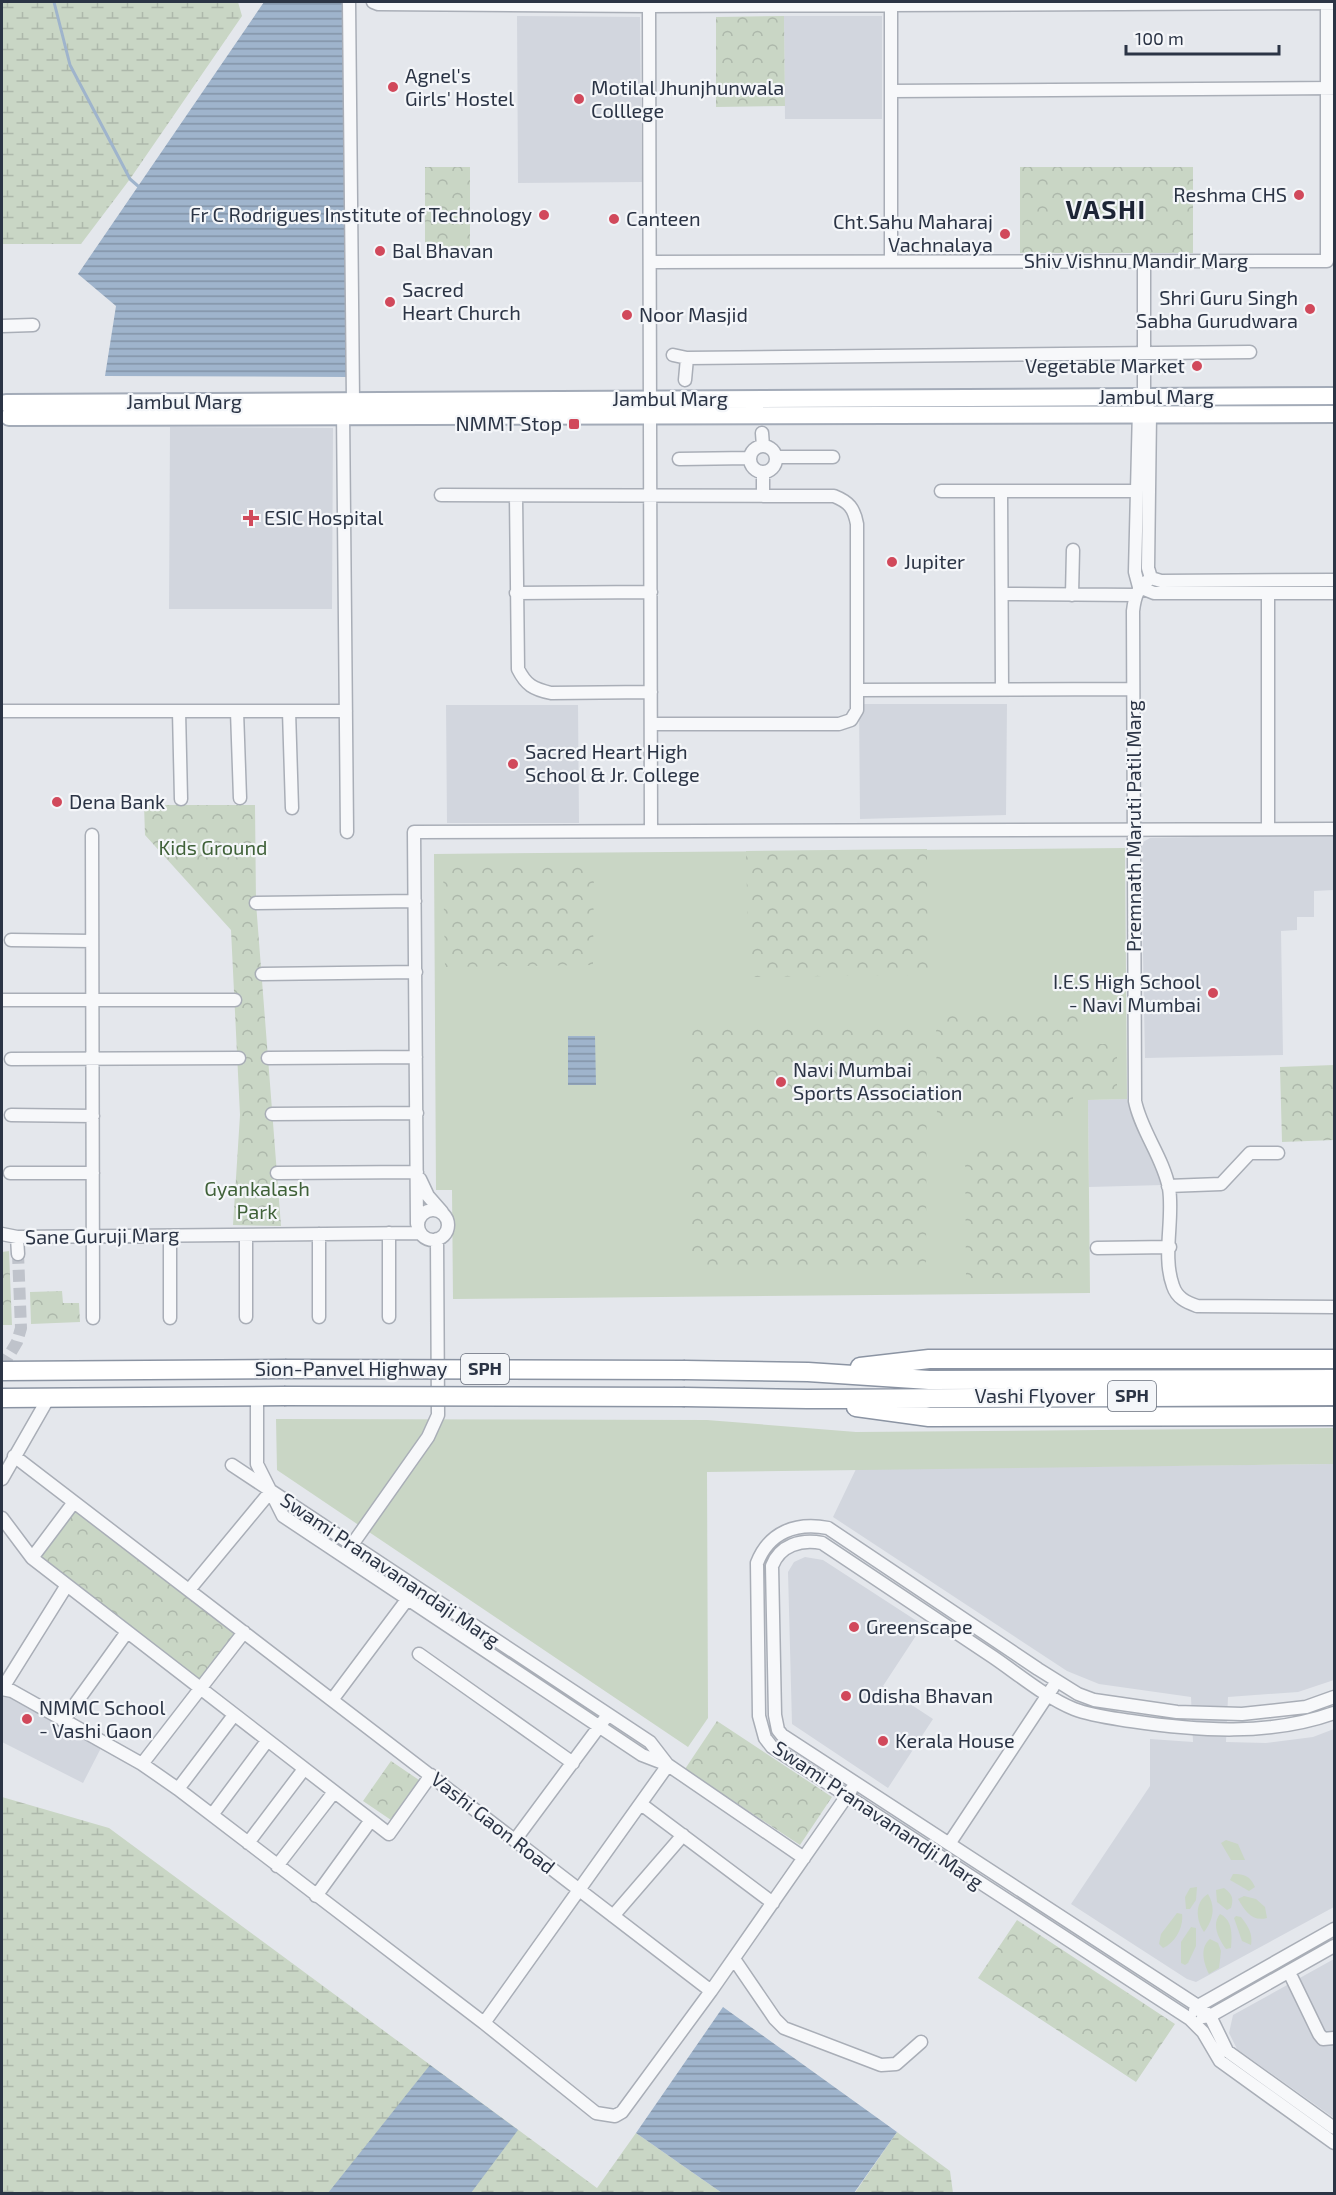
<svg xmlns="http://www.w3.org/2000/svg" width="1336" height="2195" viewBox="0 0 1336 2195" font-family="'Exo 2',sans-serif">
  <style>
    .built { fill: #d2d6de }
    .green { fill: #c9d6c5 }
    .wetland { fill: url(#wetland-marsh) }
    .park { fill: url(#park-crowns) }
    .water { fill: url(#water-rules) }
    .lines { fill: none; stroke-linecap: round; stroke-linejoin: round }
    .stream { stroke: #9fb4cc; stroke-width: 3 }
    .minor-tunnel { stroke: #bfc3cb; stroke-width: 12; stroke-dasharray: 12 6; stroke-linecap: butt }
    .minor-casing { stroke: #a9aeb7; stroke-width: 15 }
    .major-casing { stroke: #a3abb8; stroke-width: 20 }
    .highway-casing { stroke: #8b94a3; stroke-width: 21 }
    .minor { stroke: #f7f8fa; stroke-width: 12 }
    .major { stroke: #fff; stroke-width: 16 }
    .highway { stroke: #fff; stroke-width: 18 }
    .highway-bridge-casing { stroke: #8b94a3; stroke-width: 21; stroke-linecap: butt }
    .highway-bridge { stroke: #fff; stroke-width: 18 }
    .poi-dot { fill: #d1495b; stroke: #f4f6f9; stroke-width: 2 }
    .labels { text-anchor: middle; stroke-width: 4.5; stroke-linejoin: round; paint-order: stroke }
    .shield { fill: #f4f6f9; stroke: #676e7b; stroke-width: 1.5 }
    .shield-label { font-size: 18px; font-weight: bold; fill: #2b3445 }
    .poi-label { font-size: 20px; fill: #2b3445; stroke: #f4f6f9; text-anchor: start }
    .street-label { font-size: 20px; fill: #2b3445; stroke: #f4f6f9 }
    .park-label { font-size: 20px; fill: #3f6138; stroke: #f4f6f9 }
    .district-label { font-size: 26px; font-weight: bold; letter-spacing: 1.5px; fill: #1d2536; stroke: #f4f6f9 }
  </style>
  <defs>
    <pattern id="wetland-marsh" width="20" height="14" patternUnits="userSpaceOnUse" patternTransform="scale(1.5)"><rect width="20" height="14" fill="#c9d6c5"/><path d="M1 5h8M5 5V1M11 12h8M15 12V8" fill="none" stroke="#adb8ab"/></pattern>
    <pattern id="park-crowns" width="20" height="18" patternUnits="userSpaceOnUse" patternTransform="scale(1.5)"><rect width="20" height="18" fill="#c9d6c5"/><path d="M2 6a3 3 0 1 1 6 0M12 15a3 3 0 1 1 6 0" fill="none" stroke="#adb8ab"/></pattern>
    <pattern id="water-rules" width="6" height="5" patternUnits="userSpaceOnUse" patternTransform="scale(1.5)"><rect width="6" height="5" fill="#9fb4cc"/><path d="M0 2.5h6" fill="none" stroke="#8293a7"/></pattern>
  </defs>
  <rect width="100%" height="100%" fill="#e4e7ec"/>
  <path class="built" d="M 517,16 L 640,17 L 642,182 L 518,183 Z
    M 784,16 L 882,16 L 882,119 L 785,119 Z
    M 170,427 L 333,428 L 332,609 L 169,609 Z
    M 859,704 L 1007,704 L 1006,815 L 860,819 Z
    M 446,705 L 578,705 L 579,823 L 447,823 Z
    M 1334,834 L 1334,890 L 1314,891 L 1314,917 L 1297,917 L 1297,930 L 1281,931 L 1283,1055 L 1145,1058 L 1141,849 L 1143,842 L 1150,838 Z
    M 1127,1099 L 1163,1185 L 1089,1187 L 1088,1100 Z
    M 1334,1464 L 1334,1680 L 1298,1692 L 1228,1697 L 1226,1742 L 1266,1743 L 1313,1737 L 1334,1729 L 1334,1907 L 1196,1982 L 1187,1979 L 1071,1904 L 1150,1786 L 1150,1739 L 1193,1742 L 1191,1697 L 1099,1684 L 1067,1671 L 833,1517 L 856,1469 Z
    M 805,1557 L 823,1560 L 923,1625 L 883,1686 L 933,1719 L 888,1788 L 792,1724 L 788,1572 L 794,1562 Z
    M 2,1694 L 12,1695 L 101,1748 L 83,1783 L 2,1742 Z
    M 1334,1959 L 1334,2118 L 1237,2049 L 1229,2033 L 1233,2015 Z"/>
  <path class="green" d="M 1125,848 L 1127,1099 L 1088,1100 L 1090,1293 L 453,1299 L 452,1190 L 436,1190 L 434,854 Z
    M 276,1419 L 707,1420 L 856,1432 L 1334,1428 L 1334,1464 L 707,1472 L 708,1718 L 688,1747 L 277,1470 Z
    M 1226,1840 L 1238,1844 L 1245,1860 L 1231,1860 L 1221,1843 Z
    M 1233,1874 C 1245,1874 1250,1876 1255,1887 L 1249,1891 L 1230,1880 Z
    M 1197,1887 L 1196,1900 L 1190,1909 L 1186,1909 L 1185,1897 L 1190,1888 Z
    M 1224,1888 C 1232,1894 1234,1898 1231,1908 L 1227,1910 L 1217,1902 L 1216,1890 Z
    M 1208,1894 C 1216,1907 1213,1921 1204,1932 C 1196,1921 1194,1902 1208,1894 Z
    M 1244,1896 L 1256,1899 L 1265,1907 L 1267,1918 C 1252,1922 1245,1911 1238,1899 Z
    M 1177,1913 L 1182,1914 C 1184,1927 1175,1943 1163,1948 L 1159,1944 L 1161,1934 Z
    M 1220,1914 C 1233,1920 1232,1935 1231,1948 L 1226,1949 C 1219,1939 1211,1925 1220,1914 Z
    M 1236,1916 L 1241,1917 C 1248,1926 1253,1933 1251,1945 L 1242,1941 L 1234,1918 Z
    M 1191,1927 L 1196,1928 L 1196,1946 L 1188,1963 L 1185,1965 L 1181,1963 L 1181,1942 Z
    M 1210,1939 L 1218,1943 L 1221,1951 L 1219,1968 L 1209,1974 C 1204,1964 1199,1948 1210,1939 Z"/>
  <path class="wetland" d="M 2,2 L 238,2 L 242,16 L 130,179 L 81,244 L 2,244 Z
    M 2,1797 L 109,1828 L 597,2188 L 636,2133 L 722,2193 L 2,2193 Z
    M 897,2132 L 950,2171 L 953,2193 L 854,2194 Z"/>
  <path class="park" d="M 784,16 L 785,106 L 716,107 L 716,17 Z
    M 425,167 L 470,167 L 470,255 L 425,255 Z
    M 1020,167 L 1193,167 L 1193,253 L 1020,253 Z
    M 144,805 L 255,805 L 256,903 L 281,1226 L 233,1225 L 240,1115 L 231,930 L 145,835 Z
    M 927,849 L 928,975 L 749,977 L 746,851 Z
    M 594,863 L 593,965 L 445,967 L 443,865 Z
    M 936,1010 L 1080,1010 L 1081,1044 L 1117,1044 L 1117,1091 L 1073,1091 L 1073,1119 L 937,1119 Z
    M 692,1023 L 927,1023 L 926,1270 L 691,1270 Z
    M 1334,1065 L 1334,1140 L 1282,1142 L 1280,1067 Z
    M 965,1143 L 1078,1143 L 1078,1281 L 966,1282 Z
    M 9,1251 L 12,1325 L 2,1325 L 2,1252 Z
    M 62,1291 L 63,1303 L 79,1303 L 80,1322 L 31,1324 L 30,1292 Z
    M 75,1507 L 237,1633 L 200,1684 L 38,1557 Z
    M 717,1721 L 832,1797 L 800,1845 L 685,1769 Z
    M 391,1761 L 419,1780 L 391,1820 L 363,1801 Z
    M 1017,1920 L 1175,2024 L 1136,2082 L 978,1978 Z"/>
  <path class="water" d="M 264,2 L 343,2 L 348,9 L 348,377 L 105,376 L 116,306 L 78,274 Z
    M 568,1036 L 595,1036 L 596,1085 L 568,1085 Z
    M 723,2007 L 897,2132 L 854,2193 L 722,2193 L 636,2133 Z
    M 430,2065 L 518,2130 L 471,2193 L 328,2193 Z"/>
  <g class="lines">
    <path class="stream" d="M 54,2 L 70,65 L 130,179 L 138,186"/>
    <path class="minor-tunnel" d="M 2,1367 L 17,1342 L 21,1328 L 18,1254"/>
    <defs>
      <path id="minor" d="M 349,2 L 353,401
        M 373,2 L 378,4 L 649,6 L 1334,3
        M 891,5 L 891,261
        M 649,6 L 651,831
        M 891,91 L 1334,88
        M 1144,261 L 1144,397 L 1150,414 L 1148,568 L 1151,578
        M 650,262 L 1327,261 L 1327,3
        M 2,326 L 33,325
        M 673,355 L 687,358 L 1250,352
        M 685,380 L 687,358
        M 1139,409 L 1135,572 L 1139,587
        M 343,410 L 347,832
        M 762,433 L 763,446
        M750 459a13 13 0 1 1 26 0a13 13 0 1 1-26 0Z
        M 776,457 L 833,457
        M 679,459 L 750,458
        M 763,472 L 763,496
        M 941,491 L 1136,491
        M 1001,491 L 1002,689
        M 441,495 L 834,496 C 849,502 854,508 857,524 L 857,710 L 851,720 L 839,724 L 651,724
        M 516,496 L 518,669 C 526,685 533,689 551,693 L 651,692
        M 1151,578 C 1138,588 1135,594 1133,611 L 1135,1101 C 1141,1131 1163,1157 1169,1188 C 1174,1219 1162,1256 1173,1286 C 1177,1298 1186,1302 1197,1306 L 1334,1307
        M 1151,578 L 1161,581 L 1334,580
        M 1139,587 L 1154,593 L 1334,593
        M 516,593 L 651,592
        M 1002,594 L 1135,595
        M 1072,595 L 1073,550
        M 857,690 L 1133,689
        M 2,711 L 346,711
        M 179,711 L 181,799
        M 237,711 L 240,798
        M 289,711 L 292,808
        M 1268,829 L 1268,593
        M 92,835 L 93,1318
        M 256,903 L 415,901
        M 11,940 L 92,941
        M 262,974 L 416,972
        M 2,1000 L 235,1000
        M 268,1058 L 416,1057
        M 11,1059 L 239,1058
        M 272,1114 L 417,1113
        M 11,1115 L 93,1116
        M 10,1173 L 93,1173
        M 277,1173 L 417,1172
        M 420,1179 L 428,1196 L 442,1212
        M 1168,1186 L 1221,1184 L 1250,1153 L 1278,1153
        M418 1225a15 15 0 1 1 30 0a15 15 0 1 1-30 0Z
        M 417,1224 L 414,832 L 1334,829
        M 2,1234 L 17,1237 L 420,1233
        M 319,1234 L 319,1317
        M 246,1235 L 246,1317
        M 170,1236 L 170,1318
        M 17,1237 L 18,1254
        M 1097,1248 L 1170,1247
        M 389,1317 L 389,1233
        M 257,1396 L 257,1464 L 283,1516 L 642,1755 L 668,1765 L 804,1858
        M 14,1456 L 711,1991 L 851,1790
        M 232,1465 L 650,1742 L 667,1764
        M 2,1479 L 49,1397
        M 2,1518 L 32,1558 L 74,1502
        M 349,1549 L 428,1437 L 438,1415 L 437,1239
        M 32,1558 L 389,1834 L 431,1775
        M 189,1590 L 271,1491
        M 419,1654 L 573,1763
        M 2,1689 L 12,1691 L 142,1764 L 178,1789 L 484,2023 L 596,2113 L 615,2116 L 622,2112 L 711,1991
        M 2,1689 L 67,1585
        M 1334,1697 L 1306,1707 L 1242,1714 L 1177,1712 L 1094,1700 L 1078,1694 L 1038,1669 L 828,1528 C 796,1522 769,1532 757,1563 L 759,1716 L 765,1738 L 772,1747 L 1190,2019 L 1203,2032 L 1220,2061 L 1334,2143
        M 332,1700 L 412,1593
        M 1334,1713 C 1269,1736 1199,1731 1131,1721 C 1112,1718 1092,1716 1074,1709 C 1045,1697 1018,1674 993,1657 C 936,1619 879,1581 822,1543 C 801,1539 780,1545 772,1566 L 775,1715 L 778,1730 L 782,1735 L 1198,2006 L 1210,2016 L 1227,2051 L 1334,2128
        M 63,1721 L 127,1632
        M 142,1764 L 244,1632
        M 178,1789 L 234,1715
        M 641,1804 L 773,1903
        M 212,1815 L 267,1741
        M 515,1840 L 604,1720
        M 248,1843 L 304,1769
        M 949,1844 L 1053,1687
        M 277,1866 L 334,1792
        M 316,1896 L 371,1820
        M 613,1916 L 683,1835
        M 734,1959 L 775,2019 L 784,2028 L 881,2065 L 896,2064 L 921,2042
        M 1289,1972 L 1319,2034 L 1323,2039 L 1334,2038
        M 1195,2010 L 1198,2006 L 1334,1929
        M 1203,2017 L 1210,2016 L 1334,1946
        M 484,2023 L 668,1765"/>
      <path id="major" d="M 6,403 L 1334,396
        M 9,417 L 1334,414"/>
      <path id="highway" d="M 860,1367 L 929,1359 L 1334,1359
        M 685,1370 L 808,1372 L 929,1380 L 1334,1379
        M 2,1371 L 285,1369
        M 685,1397 L 807,1399 L 1334,1396
        M 2,1398 L 284,1396
        M 856,1407 L 929,1417 L 1334,1416"/>
    </defs>
    <use href="#minor" class="minor-casing"/>
    <use href="#major" class="major-casing"/>
    <use href="#highway" class="highway-casing"/>
    <use href="#minor" class="minor"/>
    <use href="#major" class="major"/>
    <use href="#highway" class="highway"/>
    <defs>
      <path id="highway-bridge" d="M 285,1369 L 685,1370
        M 284,1396 L 685,1397"/>
    </defs>
    <use href="#highway-bridge" class="highway-bridge-casing"/>
    <use href="#highway-bridge" class="highway-bridge"/>
  </g>
  <g class="poi-dot">
    <circle cx="393" cy="87" r="6"/>
    <circle cx="579" cy="99" r="6"/>
    <circle cx="1299" cy="195" r="6"/>
    <circle cx="544" cy="215" r="6"/>
    <circle cx="614" cy="219" r="6"/>
    <circle cx="1005" cy="234" r="6"/>
    <circle cx="380" cy="251" r="6"/>
    <circle cx="390" cy="302" r="6"/>
    <circle cx="1310" cy="309" r="6"/>
    <circle cx="627" cy="315" r="6"/>
    <circle cx="1197" cy="366" r="6"/>
    <rect x="568" y="418" width="12" height="12" rx="3"/>
    <path d="M248 509h6v6h6v6h-6v6h-6v-6h-6v-6h6z"/>
    <circle cx="892" cy="562" r="6"/>
    <circle cx="513" cy="764" r="6"/>
    <circle cx="57" cy="802" r="6"/>
    <circle cx="1213" cy="993" r="6"/>
    <circle cx="781" cy="1082" r="6"/>
    <circle cx="854" cy="1627" r="6"/>
    <circle cx="846" cy="1696" r="6"/>
    <circle cx="27" cy="1719" r="6"/>
    <circle cx="883" cy="1741" r="6"/>
  </g>
  <g class="labels">
    <g class="shield">
      <rect x="461" y="1354" width="48" height="30" rx="4.5"/>
      <rect x="1108" y="1381" width="48" height="30" rx="4.5"/>
    </g>
    <g class="shield-label">
      <text x="485" y="1375">SPH</text>
      <text x="1132" y="1402">SPH</text>
    </g>
    <g class="poi-label">
      <text x="405" y="83">Agnel's<tspan x="405" dy="23">Girls' Hostel</tspan></text>
      <text x="591" y="95">Motilal Jhunjhunwala<tspan x="591" dy="23">Colllege</tspan></text>
      <text x="1287" y="202" text-anchor="end">Reshma CHS</text>
      <text x="532" y="222" text-anchor="end">Fr C Rodrigues Institute of Technology</text>
      <text x="626" y="226">Canteen</text>
      <text x="993" y="229" text-anchor="end">Cht.Sahu Maharaj<tspan x="993" dy="23">Vachnalaya</tspan></text>
      <text x="392" y="258">Bal Bhavan</text>
      <text x="402" y="297">Sacred<tspan x="402" dy="23">Heart Church</tspan></text>
      <text x="1298" y="305" text-anchor="end">Shri Guru Singh<tspan x="1298" dy="23">Sabha Gurudwara</tspan></text>
      <text x="639" y="322">Noor Masjid</text>
      <text x="1185" y="373" text-anchor="end">Vegetable Market</text>
      <text x="562" y="431" text-anchor="end">NMMT Stop</text>
      <text x="264" y="525">ESIC Hospital</text>
      <text x="904" y="569">Jupiter</text>
      <text x="525" y="759">Sacred Heart High<tspan x="525" dy="23">School &amp; Jr. College</tspan></text>
      <text x="69" y="809">Dena Bank</text>
      <text x="1201" y="989" text-anchor="end">I.E.S High School<tspan x="1201" dy="23">- Navi Mumbai</tspan></text>
      <text x="793" y="1077">Navi Mumbai<tspan x="793" dy="23">Sports Association</tspan></text>
      <text x="866" y="1634">Greenscape</text>
      <text x="858" y="1703">Odisha Bhavan</text>
      <text x="39" y="1715">NMMC School<tspan x="39" dy="23">- Vashi Gaon</tspan></text>
      <text x="895" y="1748">Kerala House</text>
    </g>
    <g class="street-label">
      <text x="1136" y="268">Shiv Vishnu Mandir Marg</text>
      <text x="1156" y="404">Jambul Marg</text>
      <text x="670" y="406">Jambul Marg</text>
      <text x="184" y="409">Jambul Marg</text>
      <text transform="translate(1134 826) rotate(-90)" y="7">Premnath Maruti Patil Marg</text>
      <text transform="translate(102 1236) rotate(-1)" y="7">Sane Guruji Marg</text>
      <text x="351" y="1376">Sion-Panvel Highway</text>
      <text x="1035" y="1403">Vashi Flyover</text>
      <text transform="translate(390 1570) rotate(34)" y="7">Swami Pranavanandaji Marg</text>
      <text transform="translate(878 1815) rotate(34)" y="7">Swami Pranavanandji Marg</text>
      <text transform="translate(493 1823) rotate(38)" y="7">Vashi Gaon Road</text>
    </g>
    <g class="park-label">
      <text x="213" y="855">Kids Ground</text>
      <text x="257" y="1196">Gyankalash<tspan x="257" dy="23">Park</tspan></text>
    </g>
    <g class="district-label">
      <text x="1106" y="219">VASHI</text>
    </g>
  </g>
  <rect width="1336" height="2195" fill="none" stroke="#2b3445" stroke-width="6"/>
  <path d="M1126 45v9h153v-9" fill="none" stroke="#2b3445" stroke-width="3"/>
  <text x="1135" y="45" font-size="18" fill="#2b3445" stroke="#f4f6f9" stroke-width="4.5" paint-order="stroke">100 m</text>
</svg>
